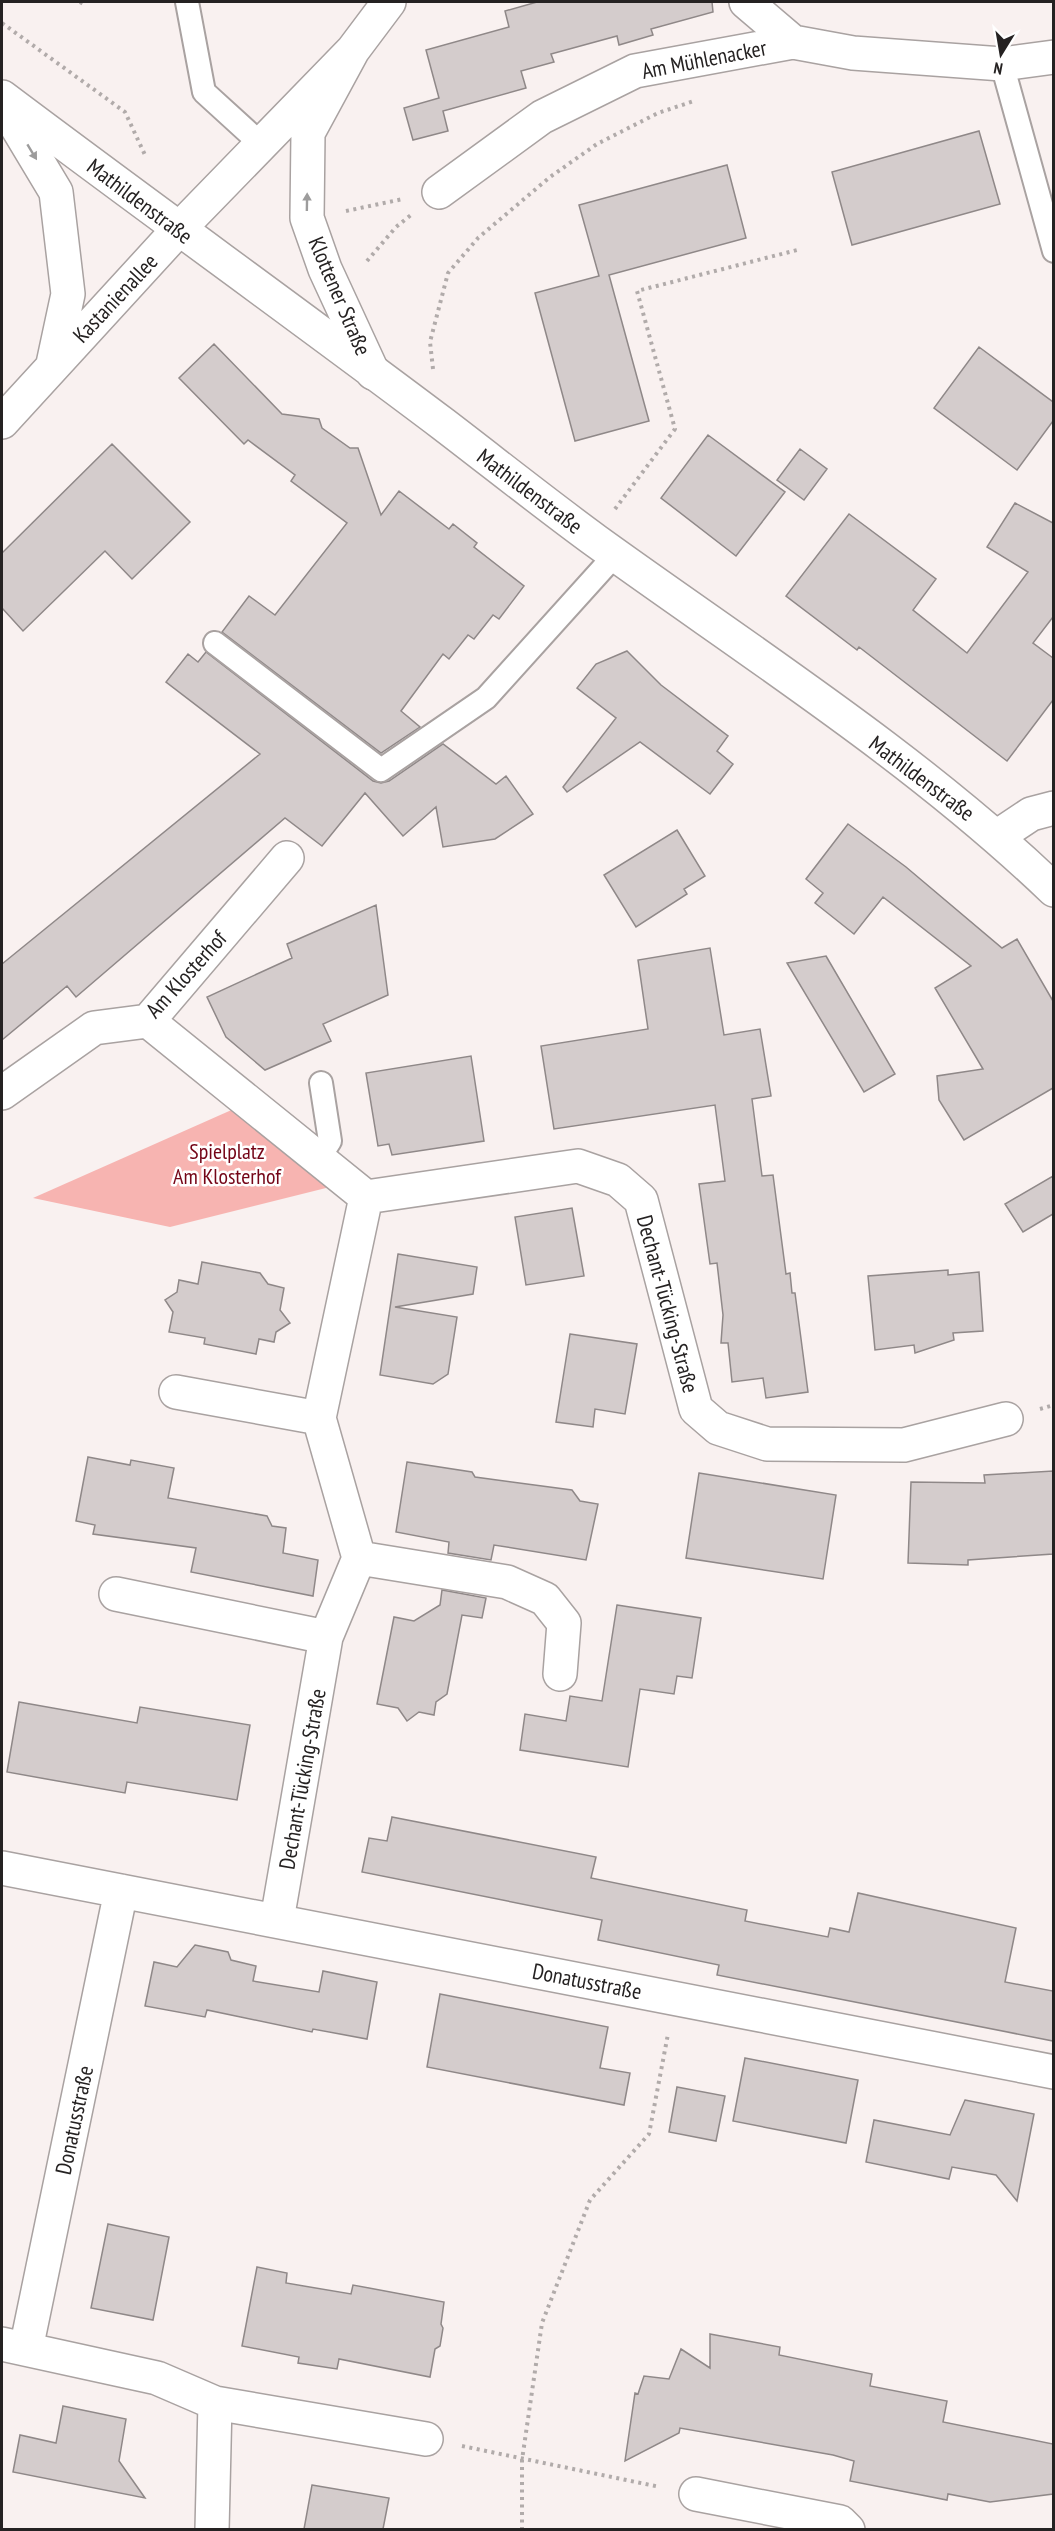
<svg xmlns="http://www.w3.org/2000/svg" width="1055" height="2531" viewBox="0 0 1055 2531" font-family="'PT Sans Narrow',sans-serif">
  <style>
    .green { fill: #f7b4b1 }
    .building { fill: #d4cccc; stroke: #8f8888; stroke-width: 1.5 }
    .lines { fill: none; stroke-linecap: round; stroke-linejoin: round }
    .service-casing { stroke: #a9a2a1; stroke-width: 26 }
    .minor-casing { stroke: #a9a2a1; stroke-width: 36 }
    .tertiary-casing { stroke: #a9a2a1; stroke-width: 36 }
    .path { stroke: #b1abaa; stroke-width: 4; stroke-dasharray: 3 4.5; stroke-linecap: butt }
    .service { stroke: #fff; stroke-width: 22 }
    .minor { stroke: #fff; stroke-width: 33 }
    .tertiary { stroke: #fff; stroke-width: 33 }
    .oneway { fill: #9d9c9c }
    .labels { text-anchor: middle; stroke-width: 5; stroke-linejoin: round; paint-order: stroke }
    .street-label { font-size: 22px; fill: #252222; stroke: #fff }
    .park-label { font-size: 22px; fill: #740517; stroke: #fff }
  </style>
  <rect width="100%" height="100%" fill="#f9f1f0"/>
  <path class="green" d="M 236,1108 L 334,1186 L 170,1227 L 33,1198 Z"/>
  <path class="building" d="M 537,2 L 712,2 L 713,12 L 651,29 L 653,35 L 619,45 L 617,36 L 551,54 L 554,62 L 521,71 L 526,88 L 443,111 L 448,131 L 413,140 L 404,108 L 439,98 L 426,50 L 509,27 L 505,11 Z
    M 979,131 L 1000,204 L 852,245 L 832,172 Z
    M 727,165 L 746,238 L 609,275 L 649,421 L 575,441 L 535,293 L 599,276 L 579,205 Z
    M 214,344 L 282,414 L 319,419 L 322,428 L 350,448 L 358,448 L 381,515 L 399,491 L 449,529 L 453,524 L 477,543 L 474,547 L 524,586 L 499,619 L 493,615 L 474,639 L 468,635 L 449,659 L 443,654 L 401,711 L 420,727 L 381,753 L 222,632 L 249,596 L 275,615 L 347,523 L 291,481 L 295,475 L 248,440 L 244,444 L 179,378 Z
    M 979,347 L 1053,402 L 1053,421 L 1017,470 L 934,408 Z
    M 708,435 L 785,492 L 736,556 L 661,498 Z
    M 112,444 L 190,522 L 132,579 L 105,551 L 23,631 L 2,608 L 2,553 Z
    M 800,449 L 827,469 L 804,500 L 777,480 Z
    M 1015,503 L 1053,523 L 1053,617 L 1033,643 L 1053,658 L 1053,700 L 1007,761 L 859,647 L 857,650 L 786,596 L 849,514 L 936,579 L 913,610 L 967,653 L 1028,572 L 987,547 Z
    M 627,651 L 661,685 L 728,736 L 717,751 L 733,764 L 710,794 L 640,742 L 567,792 L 563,787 L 616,718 L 577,688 L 596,664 Z
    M 206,652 L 373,781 L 381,783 L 389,781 L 443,744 L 496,784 L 506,776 L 533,814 L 495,839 L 443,847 L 436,807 L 403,836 L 365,793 L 322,846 L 285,818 L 76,997 L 67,986 L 2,1040 L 2,964 L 260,754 L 166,682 L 188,654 L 198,662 Z
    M 848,824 L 906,867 L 1002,948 L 1017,939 L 1053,1001 L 1053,1088 L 964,1140 L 939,1100 L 937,1076 L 983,1069 L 935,988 L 971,966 L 883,897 L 854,934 L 815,903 L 823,893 L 806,879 Z
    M 677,830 L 705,876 L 684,889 L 687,894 L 636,927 L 604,875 Z
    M 376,905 L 388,995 L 323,1024 L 331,1041 L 265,1070 L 226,1037 L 207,997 L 292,958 L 287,944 Z
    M 710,948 L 724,1035 L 760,1029 L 771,1096 L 752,1099 L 762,1176 L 773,1175 L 786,1274 L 790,1273 L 792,1293 L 795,1293 L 808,1392 L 766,1398 L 763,1378 L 732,1382 L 728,1343 L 721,1343 L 723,1315 L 717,1263 L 710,1264 L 699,1184 L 725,1181 L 715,1105 L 554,1129 L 541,1046 L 648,1029 L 638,960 Z
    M 826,956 L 895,1074 L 864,1092 L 787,963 Z
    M 471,1056 L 484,1141 L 392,1155 L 389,1144 L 378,1146 L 366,1073 Z
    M 1053,1176 L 1053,1214 L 1023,1232 L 1005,1204 Z
    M 572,1208 L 584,1276 L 526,1285 L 515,1217 Z
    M 398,1254 L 477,1267 L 473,1294 L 395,1307 L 457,1317 L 448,1374 L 433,1384 L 380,1375 Z
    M 202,1262 L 260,1273 L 268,1284 L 284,1288 L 280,1310 L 290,1323 L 276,1332 L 274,1342 L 259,1339 L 256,1354 L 204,1344 L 205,1338 L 169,1332 L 173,1312 L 165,1300 L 177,1292 L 179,1280 L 198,1284 Z
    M 948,1270 L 948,1275 L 979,1272 L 983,1331 L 953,1333 L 954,1340 L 915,1353 L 914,1345 L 875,1350 L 868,1276 Z
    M 570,1334 L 637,1344 L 625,1414 L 595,1409 L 593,1427 L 556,1422 Z
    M 88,1457 L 130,1465 L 131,1460 L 174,1468 L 168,1498 L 267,1516 L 272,1526 L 286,1528 L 283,1553 L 318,1560 L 313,1596 L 191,1572 L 196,1548 L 93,1534 L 95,1525 L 76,1521 Z
    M 407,1462 L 472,1472 L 475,1477 L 572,1490 L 580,1501 L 598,1504 L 586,1560 L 494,1545 L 491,1560 L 448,1553 L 449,1542 L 396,1532 Z
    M 1053,1471 L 1053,1554 L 968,1560 L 968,1565 L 908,1563 L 911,1482 L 985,1483 L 984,1475 Z
    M 699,1473 L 836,1495 L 823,1579 L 686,1558 Z
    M 442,1590 L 486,1598 L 482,1618 L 462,1615 L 447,1694 L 436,1702 L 434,1715 L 419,1712 L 407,1721 L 398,1708 L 377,1704 L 394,1617 L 414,1621 L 440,1605 Z
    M 617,1605 L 701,1618 L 692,1678 L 677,1676 L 674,1694 L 640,1689 L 628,1767 L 520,1750 L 525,1714 L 566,1721 L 570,1696 L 602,1701 Z
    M 19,1702 L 137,1723 L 140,1707 L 250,1725 L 237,1800 L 127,1782 L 125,1793 L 7,1772 Z
    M 392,1817 L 596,1857 L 591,1878 L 747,1910 L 745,1921 L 828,1937 L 830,1928 L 849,1932 L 858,1893 L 1016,1928 L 1005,1982 L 1053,1991 L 1053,2041 L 717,1975 L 719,1965 L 598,1940 L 602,1920 L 362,1872 L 369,1838 L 387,1841 Z
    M 195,1945 L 228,1952 L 231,1960 L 256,1966 L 253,1981 L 319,1992 L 323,1971 L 377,1982 L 367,2039 L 313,2029 L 312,2032 L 207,2010 L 205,2017 L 145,2006 L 154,1962 L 177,1967 Z
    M 440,1994 L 608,2027 L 600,2068 L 630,2073 L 624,2105 L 427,2067 Z
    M 745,2058 L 858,2080 L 846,2143 L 733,2121 Z
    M 677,2087 L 725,2096 L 716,2141 L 669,2132 Z
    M 965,2100 L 1034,2114 L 1017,2201 L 996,2175 L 952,2167 L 949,2179 L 866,2162 L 874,2120 L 950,2135 Z
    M 108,2224 L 169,2237 L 153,2320 L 91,2308 Z
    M 257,2267 L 287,2273 L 286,2283 L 351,2294 L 353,2285 L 444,2302 L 441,2324 L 443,2328 L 440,2346 L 435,2349 L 430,2377 L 339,2359 L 337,2369 L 298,2363 L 299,2357 L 242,2346 Z
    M 710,2334 L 780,2347 L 779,2355 L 872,2374 L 870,2386 L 947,2401 L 943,2422 L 1053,2444 L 1053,2494 L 990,2502 L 948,2494 L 947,2500 L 850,2481 L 854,2461 L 833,2455 L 680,2428 L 679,2433 L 625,2461 L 635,2393 L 638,2394 L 644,2376 L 669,2379 L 681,2349 L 710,2368 Z
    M 63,2406 L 126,2419 L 119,2461 L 145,2498 L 13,2472 L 20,2435 L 56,2443 Z
    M 312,2485 L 389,2498 L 383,2529 L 304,2529 Z"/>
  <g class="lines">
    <defs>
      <path id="service" d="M 187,2 L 204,92 L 261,144
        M 1002,64 L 1054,251
        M 215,643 L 381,770 L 486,698 L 615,555
        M 319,1158 L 330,1141 L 321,1083"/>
      <path id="minor" d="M 746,2 L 793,42
        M 2,102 L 56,192 L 68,294 L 53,364
        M 439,192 L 542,117 L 635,71 L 793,42 L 853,53 L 1002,64 L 1054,57
        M 373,373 L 325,269 L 307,218 L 308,133 L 353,50 L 389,2
        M 2,422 L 178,230 L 353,50
        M 998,836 L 1031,814 L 1054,808
        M 148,1021 L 366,1197 L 319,1418 L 359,1558 L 326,1637 L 277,1920
        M 2,1093 L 94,1028 L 148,1021 L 287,858
        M 366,1197 L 578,1166 L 618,1180 L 641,1200 L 696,1409 L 718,1428 L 767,1444 L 904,1445 L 1006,1419
        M 176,1392 L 319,1418
        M 359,1558 L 507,1582 L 545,1599 L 564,1623 L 560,1674
        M 116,1594 L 326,1637
        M 2,1868 L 1054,2072
        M 2,2344 L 157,2378 L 215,2403 L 212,2530
        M 26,2349 L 121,1891
        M 215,2403 L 426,2439
        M 696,2494 L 840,2522 L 848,2530"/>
      <path id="tertiary" d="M 2,97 C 148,207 297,314 443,424 C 494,463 544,503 596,541 C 751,653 915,757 1054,890"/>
    </defs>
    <use href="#service" class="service-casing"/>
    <use href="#minor" class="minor-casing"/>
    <use href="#tertiary" class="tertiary-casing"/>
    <path class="path" d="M 80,2 L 85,5
      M 2,23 L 125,112 L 145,155
      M 346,211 L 403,199
      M 367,261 L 396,227 L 411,215
      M 433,369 L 430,342 L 448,273 L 478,238 L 550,177 L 597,144 L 658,113 L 694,101
      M 615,509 L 675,429 L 637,291 L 801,249
      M 1040,1409 L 1054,1405
      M 462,2446 L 660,2487
      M 522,2530 L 522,2460 L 542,2323 L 590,2200 L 649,2134 L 668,2034"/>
    <use href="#service" class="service"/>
    <use href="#minor" class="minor"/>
    <use href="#tertiary" class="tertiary"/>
  </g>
  <defs><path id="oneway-solid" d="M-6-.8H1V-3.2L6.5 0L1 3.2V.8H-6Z" transform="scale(1.5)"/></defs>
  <g class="oneway">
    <use href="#oneway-solid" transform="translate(32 152) rotate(59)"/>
    <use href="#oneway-solid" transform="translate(307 202) rotate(-89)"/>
  </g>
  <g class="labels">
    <g class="street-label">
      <text transform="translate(704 59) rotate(-11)" y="8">Am Mühlenacker</text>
      <text transform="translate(140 201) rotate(37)" y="8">Mathildenstraße</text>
      <text transform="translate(340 296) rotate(67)" y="8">Klottener Straße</text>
      <text transform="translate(115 298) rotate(-47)" y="8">Kastanienallee</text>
      <text transform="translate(530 491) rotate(37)" y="8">Mathildenstraße</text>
      <text transform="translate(922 778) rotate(37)" y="8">Mathildenstraße</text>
      <text transform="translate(186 974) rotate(-48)" y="8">Am Klosterhof</text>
      <text transform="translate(668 1304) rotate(75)" y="8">Dechant-Tücking-Straße</text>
      <text transform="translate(302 1779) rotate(-80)" y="8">Dechant-Tücking-Straße</text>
      <text transform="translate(587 1981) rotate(11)" y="8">Donatusstraße</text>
      <text transform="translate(74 2120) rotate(-78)" y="8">Donatusstraße</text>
    </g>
    <g class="park-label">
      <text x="227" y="1159">Spielplatz<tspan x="227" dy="25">Am Klosterhof</tspan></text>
    </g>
  </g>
  <rect width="1055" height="2531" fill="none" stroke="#252222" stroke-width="6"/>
  <g transform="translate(1001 54) rotate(191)" stroke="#ffffff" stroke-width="4.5" paint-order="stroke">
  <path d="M0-4.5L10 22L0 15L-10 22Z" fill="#252222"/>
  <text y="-9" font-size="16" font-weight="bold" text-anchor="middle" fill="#252222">N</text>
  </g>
</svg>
